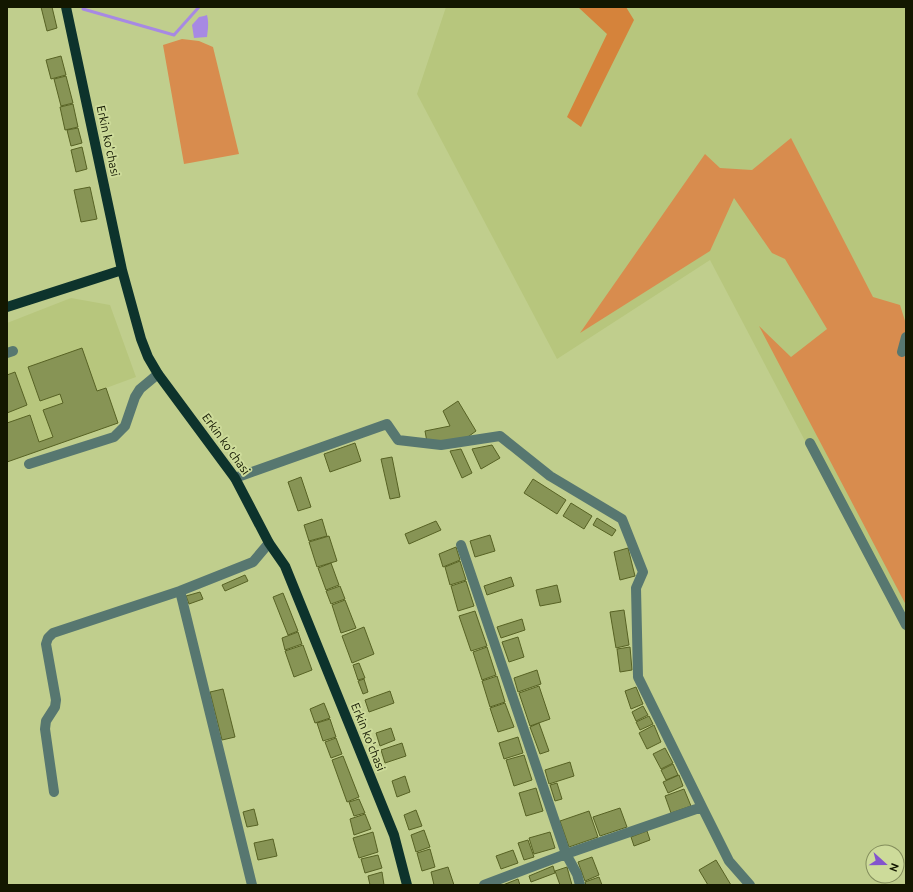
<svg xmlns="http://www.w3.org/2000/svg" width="913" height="892" viewBox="0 0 913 892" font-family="Ubuntu,sans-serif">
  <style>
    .built { fill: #b7c67d }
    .green { fill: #d88c4e }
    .forest { fill: #d5833b }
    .water { fill: #a789e3 }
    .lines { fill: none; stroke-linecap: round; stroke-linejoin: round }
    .stream { stroke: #a789e3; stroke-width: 3 }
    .building { fill: #879455; stroke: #576224 }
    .minor { stroke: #577770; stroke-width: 10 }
    .major { stroke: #0d332c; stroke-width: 10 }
    .labels { text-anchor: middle; stroke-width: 4; stroke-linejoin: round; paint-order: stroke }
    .street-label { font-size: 12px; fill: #131700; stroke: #cddb9a }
  </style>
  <rect width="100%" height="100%" fill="#c0ce8d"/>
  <path class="built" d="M 446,7 L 906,7 L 906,633 L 710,260 L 557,359 L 417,94 Z
    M 71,298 L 110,305 L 136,377 L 106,388 L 118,423 L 7,462 L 7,323 Z"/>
  <path class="green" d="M 182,39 L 199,41 L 213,47 L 239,154 L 184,164 L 163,45 Z
    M 791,138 L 873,297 L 900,305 L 906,324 L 906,605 L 759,326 L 791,357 L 827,329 L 785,259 L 772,253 L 734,198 L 710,251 L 580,333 L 705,154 L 720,168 L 752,170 Z"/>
  <path class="forest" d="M 578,7 L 626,7 L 634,20 L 581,127 L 567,117 L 607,34 Z"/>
  <path class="water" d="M 207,15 C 209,23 208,29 207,37 L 194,38 L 192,25 L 199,17 L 204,16 Z"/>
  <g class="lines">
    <path class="stream" d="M 83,9 L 174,35 L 199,7"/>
  </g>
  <path class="building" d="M 41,7 L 52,7 L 57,28 L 47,31 Z
    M 61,56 L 66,75 L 51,79 L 46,60 Z
    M 66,76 L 73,103 L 61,106 L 54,79 Z
    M 73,104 L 78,127 L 65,130 L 60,107 Z
    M 78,128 L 82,143 L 71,146 L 67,130 Z
    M 82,147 L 87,169 L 76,172 L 71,150 Z
    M 90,187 L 97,219 L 81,222 L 74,190 Z
    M 82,348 L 97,391 L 106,388 L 118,423 L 7,462 L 7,422 L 7,423 L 30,415 L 39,442 L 53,437 L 43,410 L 63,403 L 60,394 L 40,401 L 28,367 Z
    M 15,372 L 27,405 L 7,413 L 7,375 Z
    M 458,401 L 476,431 L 465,439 L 427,442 L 425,431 L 450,426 L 443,411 Z
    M 355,443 L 361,461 L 330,472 L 324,454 Z
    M 492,445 L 500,458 L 481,469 L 472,449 Z
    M 461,449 L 472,473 L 462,478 L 450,451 Z
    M 392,457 L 400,497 L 390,499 L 381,459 Z
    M 301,477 L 311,507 L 298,511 L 288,482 Z
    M 533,479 L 566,500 L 557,514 L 524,493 Z
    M 571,503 L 592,516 L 584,529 L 563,516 Z
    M 597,518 L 616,530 L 612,536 L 593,525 Z
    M 322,519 L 327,536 L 309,541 L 304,525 Z
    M 436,521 L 441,530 L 409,544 L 405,534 Z
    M 490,535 L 495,551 L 475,557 L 470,541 Z
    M 329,536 L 337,561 L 317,567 L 309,542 Z
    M 456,547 L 460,560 L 443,567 L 439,554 Z
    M 628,548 L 635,576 L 620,580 L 614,552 Z
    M 460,561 L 466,580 L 450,585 L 445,567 Z
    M 331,563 L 339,585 L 326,590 L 318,568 Z
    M 245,575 L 248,581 L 225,591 L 222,585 Z
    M 511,577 L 514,586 L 487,595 L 484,586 Z
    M 466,581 L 474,606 L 458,611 L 451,586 Z
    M 557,585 L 561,602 L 540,606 L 536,590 Z
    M 340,586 L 345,599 L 331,604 L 326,591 Z
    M 200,592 L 203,599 L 189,604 L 186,596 Z
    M 283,593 L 298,631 L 288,635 L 273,597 Z
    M 345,600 L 356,628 L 341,633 L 332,605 Z
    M 624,610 L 629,645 L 616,648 L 610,612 Z
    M 475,611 L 487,646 L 471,651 L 459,616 Z
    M 522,619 L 525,630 L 501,638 L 497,627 Z
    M 364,627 L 374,654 L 352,663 L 342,636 Z
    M 298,632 L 302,644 L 285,650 L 282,638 Z
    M 518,637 L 524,657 L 509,662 L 502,642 Z
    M 303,645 L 312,670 L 294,677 L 285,651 Z
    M 487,647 L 496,675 L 482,680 L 473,652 Z
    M 630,647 L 632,670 L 620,672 L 617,649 Z
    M 359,663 L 365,678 L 358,680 L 353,665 Z
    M 537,670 L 541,684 L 518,692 L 514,678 Z
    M 497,676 L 505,702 L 490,707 L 482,681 Z
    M 364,679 L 368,692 L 363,694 L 358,681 Z
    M 539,686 L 550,719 L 530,726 L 519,693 Z
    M 636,687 L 643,704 L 631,709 L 625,691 Z
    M 223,689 L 235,737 L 222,740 L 210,692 Z
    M 390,691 L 394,703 L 369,712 L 365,700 Z
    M 324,703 L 330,718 L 315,723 L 310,709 Z
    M 505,703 L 514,727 L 498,732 L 490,708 Z
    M 643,706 L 648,715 L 636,721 L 632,712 Z
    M 649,716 L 653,724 L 640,730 L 636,722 Z
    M 330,719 L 336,737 L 323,741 L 317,723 Z
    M 539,723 L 549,751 L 540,754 L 530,727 Z
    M 654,725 L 661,742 L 647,749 L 639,733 Z
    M 391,728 L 395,740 L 380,746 L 376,733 Z
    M 518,737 L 523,753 L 504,759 L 499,743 Z
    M 336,738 L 342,754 L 331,758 L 325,742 Z
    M 402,743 L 406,756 L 385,763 L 381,750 Z
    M 665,748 L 673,763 L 661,769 L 653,754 Z
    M 524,755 L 532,780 L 514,786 L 506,760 Z
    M 343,756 L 359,797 L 347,802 L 332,760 Z
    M 570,762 L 574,776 L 549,784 L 545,770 Z
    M 673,764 L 678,775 L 666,780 L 661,770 Z
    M 679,775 L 683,786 L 668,793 L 663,782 Z
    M 405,776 L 410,792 L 397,797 L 392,781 Z
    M 557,783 L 562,799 L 555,801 L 550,785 Z
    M 536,788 L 543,811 L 526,816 L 519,793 Z
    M 684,789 L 691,806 L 671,813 L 665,796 Z
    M 359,799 L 365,813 L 354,816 L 349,802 Z
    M 620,808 L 627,827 L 600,836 L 593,817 Z
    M 254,809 L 258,825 L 247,827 L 243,812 Z
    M 416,810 L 422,826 L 409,830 L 404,815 Z
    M 589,811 L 598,837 L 569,847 L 560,821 Z
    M 365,814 L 371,829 L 354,835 L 350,819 Z
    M 424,830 L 430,847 L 416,852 L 411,835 Z
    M 647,831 L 650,840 L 634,846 L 631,837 Z
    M 373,832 L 378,852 L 359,858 L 353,838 Z
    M 550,832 L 555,848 L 534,854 L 529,838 Z
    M 273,839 L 277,856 L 258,860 L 254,843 Z
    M 528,840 L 534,857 L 524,860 L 518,843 Z
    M 430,849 L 435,867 L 422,871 L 417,853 Z
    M 513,850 L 518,863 L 501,869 L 496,856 Z
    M 378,855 L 382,868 L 365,873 L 361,859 Z
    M 592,857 L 599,875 L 585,881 L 578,862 Z
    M 716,860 L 731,885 L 708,885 L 699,870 Z
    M 553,866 L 555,873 L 531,882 L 529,876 Z
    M 448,867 L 454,885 L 434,885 L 431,872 Z
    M 567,867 L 572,885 L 560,885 L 555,871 Z
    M 382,872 L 384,885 L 370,885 L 368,876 Z
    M 599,877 L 602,885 L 586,885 L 585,882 Z
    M 518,879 L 520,885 L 503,885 Z"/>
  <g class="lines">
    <path class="minor" d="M 902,352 L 906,337
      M 7,353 L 13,351
      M 810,443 L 906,625
      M 29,464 L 114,437 L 125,426 L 135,397 L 140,389 L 158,374
      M 235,478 L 387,424 L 398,440 L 441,445 L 500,436 L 550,476 L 622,519 L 643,572 L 636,588 L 638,677 L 702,807
      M 461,545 L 566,854 L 577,874 L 580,885
      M 180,591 L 252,885
      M 54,792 L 45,729 L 46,721 L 55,707 L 56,700 L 46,644 L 48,638 L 53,633 L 180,591 L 253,562 L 269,543
      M 484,885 L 566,854 L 702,807 L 729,861 L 750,885"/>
    <path class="major" d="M 66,7 L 122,270 L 141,339 L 148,357 L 158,374 L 235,478 L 269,543 L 285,566 L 394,835 L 407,885
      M 7,307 L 122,270"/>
  </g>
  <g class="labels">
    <g class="street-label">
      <text transform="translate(108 141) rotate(78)" y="4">Erkin ko'chasi</text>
      <text transform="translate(226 444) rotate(54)" y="4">Erkin ko'chasi</text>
      <text transform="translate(368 737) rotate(68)" y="4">Erkin ko'chasi</text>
    </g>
  </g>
  <rect width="913" height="892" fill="none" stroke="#131700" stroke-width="16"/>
  <g transform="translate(885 864) rotate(111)"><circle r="19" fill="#cddb9a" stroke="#838d5c"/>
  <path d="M0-3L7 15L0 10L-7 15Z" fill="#8354cd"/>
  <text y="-6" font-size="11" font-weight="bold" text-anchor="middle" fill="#131700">N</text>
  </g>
</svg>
